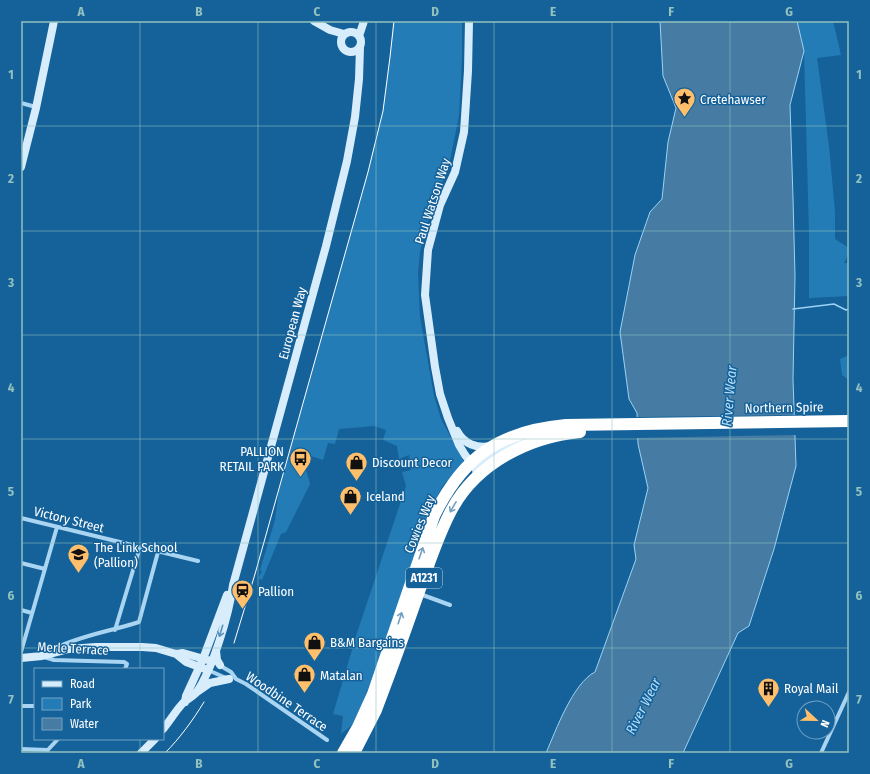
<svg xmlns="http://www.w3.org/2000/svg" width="870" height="774" viewBox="0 0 870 774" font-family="'Fira Sans Condensed',sans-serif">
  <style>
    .green { fill: #247cb7 }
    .water { fill: #467ca3; stroke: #9bd2f5 }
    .pier { fill: #15629a }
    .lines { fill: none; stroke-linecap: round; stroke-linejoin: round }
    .stream { stroke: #9bd2f5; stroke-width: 1.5 }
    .street { stroke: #a9d5f3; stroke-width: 4 }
    .secondary { stroke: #d8edfc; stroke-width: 8 }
    .highway { stroke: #fff; stroke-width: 12 }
    .tram { stroke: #fff; stroke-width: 1 }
    .oneway { stroke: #73a1c2 }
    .oneway2 { stroke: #5993bc }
    .grid { fill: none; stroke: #93c1be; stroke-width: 1; stroke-opacity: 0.55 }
    .labels { text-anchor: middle; stroke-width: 3; stroke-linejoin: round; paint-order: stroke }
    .shield { fill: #15629a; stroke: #b9d0e1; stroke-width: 1 }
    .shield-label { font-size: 12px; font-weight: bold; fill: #fff }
    .poi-label { font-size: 13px; fill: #fff; stroke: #15629a; text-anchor: start }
    .street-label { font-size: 13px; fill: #fff; stroke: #15629a }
    .water-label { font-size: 14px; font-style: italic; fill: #b6def9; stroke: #15629a }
    .neatline { fill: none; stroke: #93c1be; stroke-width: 1.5 }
    .grid-label { font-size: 13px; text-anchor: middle; font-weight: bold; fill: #93c1be }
  </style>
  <rect width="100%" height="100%" fill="#15629a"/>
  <path class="green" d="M 393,21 L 462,21 L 462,56 L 459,116 L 450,160 L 428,222 L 420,252 L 418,273 L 420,317 L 434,396 L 441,419 L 464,462 L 462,465 C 452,476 439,485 437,501 L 377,667 L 359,711 L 352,725 L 341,734 L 343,716 L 333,714 L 357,633 L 406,486 L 402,472 L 411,470 L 409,455 L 399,459 L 397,446 L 383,440 L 386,430 L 374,426 L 339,429 L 335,444 L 328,443 L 323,460 L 308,455 L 304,463 L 310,484 L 286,532 L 281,534 L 262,580 L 258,578 L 262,571 L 260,570 L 275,520 L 279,490 L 368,172 L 383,111 L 390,57 Z
    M 797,21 L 833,21 L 841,55 L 817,58 L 829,146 L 835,212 L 835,239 L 849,248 L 849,253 L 844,263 L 849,263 L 849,296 L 809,298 L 809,232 L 804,51 Z
    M 849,355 L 849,380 L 842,375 L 840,359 Z"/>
  <path class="water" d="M 660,21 L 797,21 L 804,51 L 790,105 L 793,198 L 795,276 L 793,379 L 796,466 L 774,549 L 749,626 L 738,633 L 683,753 L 546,753 C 556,730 573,683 595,672 L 636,559 L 634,545 L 648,488 L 638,444 L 637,413 L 629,399 L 620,332 L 635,255 L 650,212 L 662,199 L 668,142 L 676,108 L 663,76 Z"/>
  <path class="pier" d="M 797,415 L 797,435 L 636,438 L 635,417 Z"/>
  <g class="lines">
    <path class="stream" d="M 793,309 L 834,304 L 846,310 L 849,309"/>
    <path class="street" d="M 21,103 L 36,107
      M 21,518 L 198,561
      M 21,563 L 45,569
      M 420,594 L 450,605
      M 21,610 L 32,613
      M 115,630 L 140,547
      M 21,652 L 57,527
      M 54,653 L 56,648 C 82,635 112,631 139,622 L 158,552
      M 44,657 L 54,660 L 124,662 L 127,664 L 125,669
      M 219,665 L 231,672 L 236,679 L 246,684 L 327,740
      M 208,670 L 226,678
      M 21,706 L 35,706
      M 21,749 L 47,750
      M 45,753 L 58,739
      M 821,753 L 849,692"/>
    <path class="secondary" d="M 314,21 L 330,30 L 344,34
      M 469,21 L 468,71 L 464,132 L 455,172 L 440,205 L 428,250 L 425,295 L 435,367 L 440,394 L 448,418 L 459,445 L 465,455 L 476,469 L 477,477
      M341 42a10 10 0 1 1 20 0a10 10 0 1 1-20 0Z
      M 359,36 L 364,21
      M 21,167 L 36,108 L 54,21
      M 457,431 C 464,444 477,449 491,446
      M 471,463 L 479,464 C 498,454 517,435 540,436
      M 216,651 L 217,660 L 220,665
      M 176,654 L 186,662 L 205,669
      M 21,658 L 42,656 L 69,649 L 96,647 L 142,647 L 156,648 L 176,654 L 183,653 L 211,661
      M 197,692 L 210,683 L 229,679
      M 185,702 L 186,696 L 203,659 L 227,595
      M 163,729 C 170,721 176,710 184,702 C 188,699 192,697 196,693 C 213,669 229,614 233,585 L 326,246 L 347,161 L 355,117 L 359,79 L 360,47
      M 141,753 L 155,739"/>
    <path class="highway" d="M 343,753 L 358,727 L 373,694 L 434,516 C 463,456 500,431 566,425 L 849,421
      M 354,753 L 376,710 L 385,686 C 398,652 410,617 422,583 C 431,558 439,533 452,509 C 477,463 529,437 580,432"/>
    <path class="tram" d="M 234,643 L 255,574 L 368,172 L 383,111 L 390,57 L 394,21
      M 165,753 C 180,738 193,720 204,702"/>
  </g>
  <defs><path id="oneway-shaft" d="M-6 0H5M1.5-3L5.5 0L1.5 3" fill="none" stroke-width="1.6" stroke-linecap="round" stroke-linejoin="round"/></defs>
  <g class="oneway">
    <use href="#oneway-shaft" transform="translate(453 507) rotate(120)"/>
    <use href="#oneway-shaft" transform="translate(421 553) rotate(-71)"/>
    <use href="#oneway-shaft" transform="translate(400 618) rotate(-72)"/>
  </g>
  <use class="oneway2" href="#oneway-shaft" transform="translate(221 631) rotate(107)"/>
  <path class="grid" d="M 140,21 L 140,669M 258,21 L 258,753M 376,21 L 376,753M 494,21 L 494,753M 612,21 L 612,753M 730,21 L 730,753M 21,126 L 849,126M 21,231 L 849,231M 21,335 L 849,335M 21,439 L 849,439M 21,543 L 849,543M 21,648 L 849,648M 140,739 L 140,753"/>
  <defs>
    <symbol id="sight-pin" viewBox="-11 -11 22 30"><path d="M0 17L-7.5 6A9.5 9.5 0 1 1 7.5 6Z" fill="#ffbf6b" stroke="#15629a"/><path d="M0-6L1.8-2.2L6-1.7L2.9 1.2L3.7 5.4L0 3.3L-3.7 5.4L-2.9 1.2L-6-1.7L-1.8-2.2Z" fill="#111"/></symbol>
    <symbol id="bus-pin" viewBox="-11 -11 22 30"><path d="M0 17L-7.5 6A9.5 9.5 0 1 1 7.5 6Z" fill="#ffbf6b" stroke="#15629a"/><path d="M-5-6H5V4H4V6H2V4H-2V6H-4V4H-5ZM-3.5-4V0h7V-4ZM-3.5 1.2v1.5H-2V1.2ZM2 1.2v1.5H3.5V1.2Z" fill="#111"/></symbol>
    <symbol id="shop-pin" viewBox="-11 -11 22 30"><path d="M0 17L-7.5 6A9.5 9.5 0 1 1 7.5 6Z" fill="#ffbf6b" stroke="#15629a"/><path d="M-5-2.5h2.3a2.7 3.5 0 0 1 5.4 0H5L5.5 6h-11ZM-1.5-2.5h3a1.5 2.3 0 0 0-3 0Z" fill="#111"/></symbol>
    <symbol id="school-pin" viewBox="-11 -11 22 30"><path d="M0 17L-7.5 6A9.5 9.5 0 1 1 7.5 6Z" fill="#ffbf6b" stroke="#15629a"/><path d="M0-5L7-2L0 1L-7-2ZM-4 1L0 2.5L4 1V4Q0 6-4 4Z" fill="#111"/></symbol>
    <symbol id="station-pin" viewBox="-11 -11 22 30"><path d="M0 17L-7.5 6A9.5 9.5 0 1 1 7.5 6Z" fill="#ffbf6b" stroke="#15629a"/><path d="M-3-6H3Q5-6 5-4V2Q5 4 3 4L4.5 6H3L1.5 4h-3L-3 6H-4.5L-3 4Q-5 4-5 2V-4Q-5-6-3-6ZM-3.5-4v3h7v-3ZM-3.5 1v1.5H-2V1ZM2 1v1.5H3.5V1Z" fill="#111"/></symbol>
    <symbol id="building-pin" viewBox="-11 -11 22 30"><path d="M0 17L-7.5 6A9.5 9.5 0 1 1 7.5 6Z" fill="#ffbf6b" stroke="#15629a"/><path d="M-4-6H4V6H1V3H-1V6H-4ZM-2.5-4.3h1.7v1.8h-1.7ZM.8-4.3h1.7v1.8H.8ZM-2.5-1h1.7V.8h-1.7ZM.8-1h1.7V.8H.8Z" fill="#111"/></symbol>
  </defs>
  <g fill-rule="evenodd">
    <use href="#sight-pin" x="672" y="86" width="25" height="34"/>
    <use href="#bus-pin" x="288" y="446" width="25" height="34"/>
    <use href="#shop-pin" x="344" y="450" width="25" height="34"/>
    <use href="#shop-pin" x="338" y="484" width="25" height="34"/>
    <use href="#school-pin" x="66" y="542" width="25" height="34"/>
    <use href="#station-pin" x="230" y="578" width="25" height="34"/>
    <use href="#shop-pin" x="302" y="630" width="25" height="34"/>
    <use href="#shop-pin" x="292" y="662" width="25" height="34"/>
    <use href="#building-pin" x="756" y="676" width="25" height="34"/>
  </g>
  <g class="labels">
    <rect class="shield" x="406" y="568" width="36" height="20" rx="3"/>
    <g class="shield-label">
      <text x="424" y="582">A1231</text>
    </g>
    <g class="poi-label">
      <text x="700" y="104">Cretehawser</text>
      <text x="284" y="456" text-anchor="end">PALLION<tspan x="284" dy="15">RETAIL PARK</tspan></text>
      <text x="372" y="467">Discount Decor</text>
      <text x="366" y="501">Iceland</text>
      <text x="94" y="552">The Link School<tspan x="94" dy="15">(Pallion)</tspan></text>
      <text x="258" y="596">Pallion</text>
      <text x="330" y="647">B&amp;M Bargains</text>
      <text x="320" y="680">Matalan</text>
      <text x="784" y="693">Royal Mail</text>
    </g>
    <g class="street-label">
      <text transform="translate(432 201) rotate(-72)" y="5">Paul Watson Way</text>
      <text transform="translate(292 323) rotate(-75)" y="5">European Way</text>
      <text transform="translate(784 407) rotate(-1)" y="5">Northern Spire</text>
      <text transform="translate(69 519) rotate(14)" y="5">Victory Street</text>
      <text transform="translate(419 524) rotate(-68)" y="5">Cowies Way</text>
      <text transform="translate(73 648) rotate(3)" y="5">Merle Terrace</text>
      <text transform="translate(287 701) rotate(34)" y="5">Woodbine Terrace</text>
    </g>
    <g class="water-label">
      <text transform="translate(729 396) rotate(-85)" y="5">River Wear</text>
      <text transform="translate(643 706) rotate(-63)" y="5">River Wear</text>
    </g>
  </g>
  <rect width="870" height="774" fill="none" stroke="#15629a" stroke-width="44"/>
  <rect x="34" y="668" width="130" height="72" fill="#15629a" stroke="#73a1c2"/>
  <rect x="42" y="681" width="20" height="6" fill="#d8edfc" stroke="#73a1c2"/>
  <text x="70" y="688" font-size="12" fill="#ffffff">Road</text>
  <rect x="42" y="698" width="20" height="12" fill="#247cb7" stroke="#73a1c2"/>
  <text x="70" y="708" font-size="12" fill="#ffffff">Park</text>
  <rect x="42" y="718" width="20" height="12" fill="#467ca3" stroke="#73a1c2"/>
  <text x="70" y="728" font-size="12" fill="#ffffff">Water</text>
  <g transform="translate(816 720) rotate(112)"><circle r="19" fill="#15629a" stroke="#73a1c2"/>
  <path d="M0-3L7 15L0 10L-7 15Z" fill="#ffbf6b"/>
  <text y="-6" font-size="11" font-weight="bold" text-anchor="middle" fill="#ffffff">N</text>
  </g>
  <rect x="22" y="22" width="826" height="730" class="neatline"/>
  <g class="grid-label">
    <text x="81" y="16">A</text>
    <text x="199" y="16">B</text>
    <text x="317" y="16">C</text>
    <text x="435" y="16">D</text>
    <text x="553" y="16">E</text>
    <text x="671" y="16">F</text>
    <text x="789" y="16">G</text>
    <text x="11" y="79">1</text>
    <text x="859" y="79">1</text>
    <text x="11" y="183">2</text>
    <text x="859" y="183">2</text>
    <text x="11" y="287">3</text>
    <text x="859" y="287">3</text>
    <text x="11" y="392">4</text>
    <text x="859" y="392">4</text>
    <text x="11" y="496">5</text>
    <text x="859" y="496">5</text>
    <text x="11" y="600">6</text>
    <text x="859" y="600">6</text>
    <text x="11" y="704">7</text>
    <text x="859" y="704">7</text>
    <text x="81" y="768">A</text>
    <text x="199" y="768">B</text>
    <text x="317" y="768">C</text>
    <text x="435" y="768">D</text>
    <text x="553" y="768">E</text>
    <text x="671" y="768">F</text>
    <text x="789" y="768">G</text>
  </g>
</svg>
